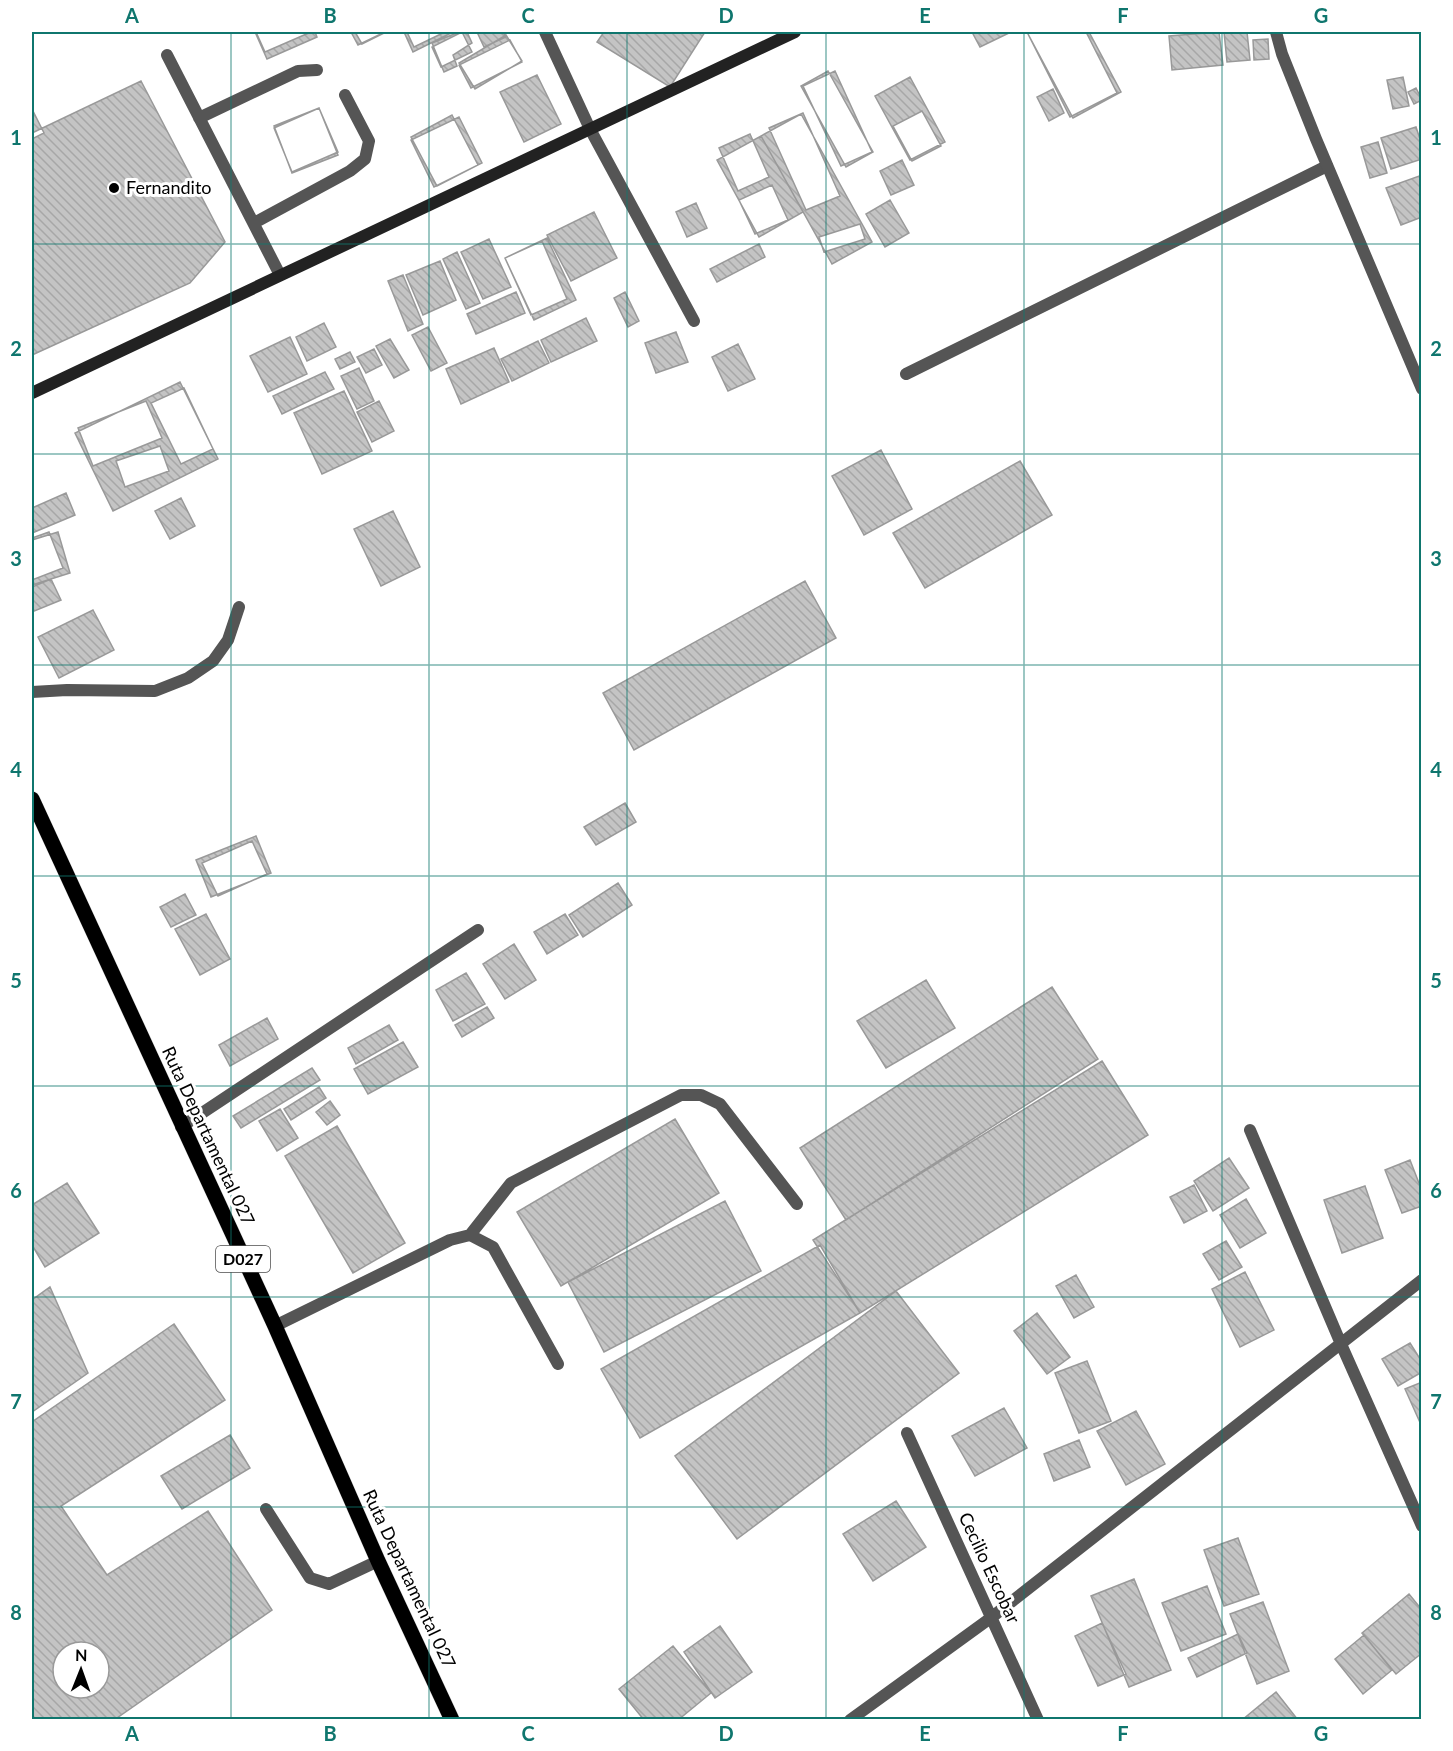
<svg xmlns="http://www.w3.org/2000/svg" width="1453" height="1751" viewBox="0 0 1453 1751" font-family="Lato,sans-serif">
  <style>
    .building { fill: url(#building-back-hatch); stroke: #999; stroke-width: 1.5; fill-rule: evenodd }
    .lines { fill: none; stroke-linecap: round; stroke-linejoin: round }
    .primary-casing { stroke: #dbdbdb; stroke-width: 16 }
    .lane { stroke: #555; stroke-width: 12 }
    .street { stroke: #555; stroke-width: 12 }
    .secondary { stroke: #222; stroke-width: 12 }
    .primary { stroke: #000; stroke-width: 15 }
    .grid { fill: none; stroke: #0f766e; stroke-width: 1.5; stroke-opacity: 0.55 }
    .poi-dot { fill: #000; stroke: #fff; stroke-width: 2 }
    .labels { text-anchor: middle; stroke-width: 6; stroke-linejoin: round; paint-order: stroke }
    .shield { fill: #fff; stroke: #4c4c4c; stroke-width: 1.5 }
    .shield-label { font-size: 16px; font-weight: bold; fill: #000 }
    .poi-label { font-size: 18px; fill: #000; stroke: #fff; text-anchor: start }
    .street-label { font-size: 18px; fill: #000; stroke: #fff }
    .neatline { fill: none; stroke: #0f766e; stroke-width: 2 }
    .grid-label { font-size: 20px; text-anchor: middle; font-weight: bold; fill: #0f766e }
  </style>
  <defs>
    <pattern id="building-back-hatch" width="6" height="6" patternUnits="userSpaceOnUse" patternTransform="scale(1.5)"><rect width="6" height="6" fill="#c4c4c4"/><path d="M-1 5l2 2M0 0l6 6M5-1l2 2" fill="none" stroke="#a7a7a7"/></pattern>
  </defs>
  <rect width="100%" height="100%" fill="#fff"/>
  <path class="building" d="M 255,32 L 315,32 L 317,37 L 267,59 Z
    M 256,32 L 311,32 L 265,52 Z
    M 351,32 L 385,32 L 358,45 Z
    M 355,32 L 386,32 L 362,44 Z
    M 404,32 L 453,32 L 413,52 Z
    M 407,32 L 445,32 L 414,47 Z
    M 459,32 L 467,32 L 472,43 L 453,55 L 457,66 L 444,72 L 432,43 Z
    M 462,32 L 472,52 L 441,67 L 432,47 Z
    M 477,32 L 503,32 L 506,37 L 484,47 Z
    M 604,32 L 705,32 L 670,87 L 597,42 Z
    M 972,32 L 1011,32 L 980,47 Z
    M 1027,32 L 1089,32 L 1121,92 L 1073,118 Z
    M 1027,32 L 1086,32 L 1117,93 L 1070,117 Z
    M 1219,32 L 1223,65 L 1172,70 L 1169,36 Z
    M 1224,32 L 1247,32 L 1250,60 L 1227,62 Z
    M 506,35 L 522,61 L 475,89 L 459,63 Z
    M 1268,39 L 1269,59 L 1254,60 L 1253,40 Z
    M 510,40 L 522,62 L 471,88 L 459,65 Z
    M 828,71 L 873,152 L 846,167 L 801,86 Z
    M 835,71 L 872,152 L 841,166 L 803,86 Z
    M 537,75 L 561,124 L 524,142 L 500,92 Z
    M 910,77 L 945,142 L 910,160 L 875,96 Z
    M 1403,77 L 1409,106 L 1393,109 L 1387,80 Z
    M 141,81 L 225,242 L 190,283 L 32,355 L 32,133 Z
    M 1416,88 L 1422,100 L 1414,104 L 1408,92 Z
    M 1053,89 L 1064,113 L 1049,121 L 1037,97 Z
    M 319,108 L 338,152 L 292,172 L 274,128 Z
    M 319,108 L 338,155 L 292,173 L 274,126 Z
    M 32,109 L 44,133 L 32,139 Z
    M 922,111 L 941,146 L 912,161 L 893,126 Z
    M 803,113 L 840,196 L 806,210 L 769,128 Z
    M 801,114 L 872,242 L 832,264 L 761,136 Z
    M 452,115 L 478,165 L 437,186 L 411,137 Z
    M 459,117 L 482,163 L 434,187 L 411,140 Z
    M 1416,127 L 1422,145 L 1422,159 L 1391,169 L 1381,138 Z
    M 750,134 L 769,177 L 738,191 L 719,148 Z
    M 761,136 L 803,212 L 759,237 L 717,160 Z
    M 1378,142 L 1387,173 L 1370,178 L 1361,147 Z
    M 902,160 L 914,185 L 891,195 L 880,171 Z
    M 1422,175 L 1422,217 L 1401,225 L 1386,188 Z
    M 772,185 L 788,220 L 755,234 L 739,200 Z
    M 890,200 L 909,233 L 885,247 L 866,214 Z
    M 696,203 L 707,228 L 687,237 L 676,212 Z
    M 594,212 L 617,258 L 571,281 L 547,235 Z
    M 860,224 L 865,239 L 824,252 L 819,237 Z
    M 547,238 L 576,300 L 534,320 L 505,258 Z
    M 489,239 L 511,287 L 483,299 L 461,252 Z
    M 542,241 L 567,299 L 531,315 L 505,258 Z
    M 759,244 L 765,257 L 717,282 L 710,269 Z
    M 457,252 L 480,303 L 466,309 L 443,259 Z
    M 440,261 L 456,300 L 423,315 L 406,275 Z
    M 403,275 L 423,324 L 408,331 L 388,281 Z
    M 516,292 L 525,313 L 476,334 L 467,314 Z
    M 625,292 L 639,321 L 628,327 L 614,298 Z
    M 586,318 L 597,341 L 551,362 L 541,340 Z
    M 324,323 L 336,347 L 307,361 L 296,337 Z
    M 428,327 L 447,363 L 431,371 L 412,335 Z
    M 676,332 L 688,362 L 656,373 L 645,343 Z
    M 290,337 L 307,374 L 268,392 L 250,356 Z
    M 390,339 L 409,370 L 394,378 L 376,346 Z
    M 538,341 L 549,363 L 512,381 L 501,359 Z
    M 738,344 L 755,379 L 728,391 L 712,357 Z
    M 494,348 L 509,382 L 461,404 L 446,369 Z
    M 374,349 L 382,365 L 366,373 L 357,357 Z
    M 350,352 L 355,362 L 340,369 L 335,359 Z
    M 359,368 L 374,401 L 357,409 L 341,376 Z
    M 325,372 L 334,389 L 282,414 L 273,396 Z
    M 180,382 L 218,459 L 113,511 L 75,433 Z
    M 184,388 L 213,449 L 181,464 L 151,403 Z
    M 344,391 L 372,451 L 322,474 L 294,413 Z
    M 146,401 L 162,438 L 93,466 L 78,428 Z
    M 379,401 L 394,431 L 372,442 L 357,412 Z
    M 160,446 L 169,471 L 125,487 L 116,461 Z
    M 881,450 L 912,509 L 864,535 L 832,476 Z
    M 1020,461 L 1052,515 L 925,588 L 893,533 Z
    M 66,493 L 75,515 L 32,533 L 32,508 Z
    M 181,498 L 195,526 L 170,539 L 155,511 Z
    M 393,511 L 420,567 L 381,586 L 354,529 Z
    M 49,532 L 63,568 L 32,580 L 32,538 Z
    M 58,532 L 70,573 L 32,585 L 32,540 Z
    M 51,579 L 61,600 L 32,612 L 32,587 Z
    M 805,581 L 836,638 L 634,750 L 603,693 Z
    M 93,610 L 114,650 L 59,678 L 38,637 Z
    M 625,803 L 636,822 L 596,845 L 584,827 Z
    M 256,836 L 271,873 L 211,897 L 196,860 Z
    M 252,841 L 267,874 L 218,896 L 202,863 Z
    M 618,883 L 632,905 L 583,937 L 569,915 Z
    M 185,894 L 196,915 L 171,927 L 160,907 Z
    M 206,914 L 230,959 L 200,975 L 175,929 Z
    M 565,914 L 578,935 L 547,954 L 534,932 Z
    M 514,944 L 536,980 L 505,999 L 483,964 Z
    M 466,973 L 485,1004 L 453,1021 L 436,990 Z
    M 926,980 L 955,1028 L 886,1068 L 857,1021 Z
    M 1052,987 L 1098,1059 L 846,1220 L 800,1148 Z
    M 487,1007 L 494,1018 L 462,1037 L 455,1025 Z
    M 267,1018 L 278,1039 L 230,1066 L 219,1045 Z
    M 389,1025 L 398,1040 L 356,1064 L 348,1048 Z
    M 403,1042 L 418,1067 L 368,1094 L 354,1069 Z
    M 1102,1061 L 1148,1135 L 860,1313 L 813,1240 Z
    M 312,1068 L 320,1080 L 241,1128 L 233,1116 Z
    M 319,1087 L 326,1098 L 291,1120 L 284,1109 Z
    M 330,1101 L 340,1115 L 327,1125 L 316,1112 Z
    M 280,1109 L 298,1138 L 277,1151 L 259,1121 Z
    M 675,1119 L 719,1193 L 561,1286 L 517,1212 Z
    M 337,1126 L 405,1243 L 353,1273 L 285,1156 Z
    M 1229,1158 L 1249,1188 L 1213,1211 L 1194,1181 Z
    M 1410,1160 L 1422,1191 L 1422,1206 L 1402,1213 L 1385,1170 Z
    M 67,1183 L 99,1233 L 45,1267 L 32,1245 L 32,1205 Z
    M 1194,1185 L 1207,1211 L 1184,1223 L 1170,1197 Z
    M 1365,1186 L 1383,1238 L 1342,1253 L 1324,1200 Z
    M 1246,1199 L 1266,1233 L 1240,1248 L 1220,1215 Z
    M 725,1201 L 761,1271 L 604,1352 L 568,1282 Z
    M 1226,1241 L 1242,1267 L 1219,1280 L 1203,1254 Z
    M 820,1245 L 860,1313 L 640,1438 L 601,1369 Z
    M 1245,1272 L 1274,1330 L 1240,1347 L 1212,1289 Z
    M 1076,1275 L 1094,1307 L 1074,1318 L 1056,1286 Z
    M 50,1287 L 88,1373 L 32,1412 L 32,1300 Z
    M 896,1291 L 959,1373 L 737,1539 L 675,1456 Z
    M 1037,1313 L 1070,1357 L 1047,1374 L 1014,1331 Z
    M 174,1324 L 225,1400 L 61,1506 L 107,1575 L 208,1511 L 272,1610 L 114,1720 L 32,1720 L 32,1422 ZM 63,1652 L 99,1652 L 99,1688 L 63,1688 Z
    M 1410,1343 L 1422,1362 L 1422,1372 L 1398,1386 L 1382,1359 Z
    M 1087,1361 L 1111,1421 L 1079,1433 L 1055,1373 Z
    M 1422,1382 L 1422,1427 L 1405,1389 Z
    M 1004,1408 L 1027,1448 L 975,1476 L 952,1436 Z
    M 1136,1411 L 1165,1464 L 1126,1485 L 1097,1431 Z
    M 230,1435 L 250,1468 L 182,1509 L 161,1476 Z
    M 1079,1440 L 1090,1467 L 1054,1481 L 1044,1454 Z
    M 896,1501 L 926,1547 L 873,1581 L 843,1534 Z
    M 1238,1538 L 1259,1594 L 1224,1606 L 1204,1550 Z
    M 1134,1579 L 1171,1670 L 1129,1687 L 1091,1596 Z
    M 1207,1586 L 1226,1634 L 1181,1651 L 1162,1603 Z
    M 1409,1594 L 1422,1610 L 1422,1653 L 1396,1674 L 1362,1633 Z
    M 1263,1602 L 1289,1671 L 1257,1684 L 1230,1614 Z
    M 1102,1623 L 1126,1674 L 1098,1686 L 1075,1636 Z
    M 720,1626 L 752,1672 L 715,1698 L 684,1652 Z
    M 1238,1634 L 1247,1653 L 1197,1677 L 1188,1658 Z
    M 1364,1635 L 1392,1670 L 1363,1694 L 1335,1659 Z
    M 673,1646 L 711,1693 L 678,1720 L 644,1720 L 619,1689 Z
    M 1276,1692 L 1298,1720 L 1242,1720 Z"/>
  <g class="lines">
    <defs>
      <path id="primary" d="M 32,799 L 275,1326 L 378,1561 L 452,1720"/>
    </defs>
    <use href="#primary" class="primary-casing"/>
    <path class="lane" d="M 167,55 L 280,275
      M 199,118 L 298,71 L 317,70
      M 254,223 L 350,171 L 365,159 L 369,141 L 345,95
      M 906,374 L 1327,166
      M 32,692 L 67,690 L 155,691 L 188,678 L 213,661 L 228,640 L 239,607
      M 181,1127 L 478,930
      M 470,1235 L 511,1183 L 681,1095 L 701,1095 L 720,1104 L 797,1204
      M 275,1326 L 450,1240 L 470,1235 L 493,1247 L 558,1364
      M 266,1509 L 310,1578 L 329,1584 L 378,1561"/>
    <path class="street" d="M 545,32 L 590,129 L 694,321
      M 1276,32 L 1282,54 L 1316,139 L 1422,389
      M 1250,1130 L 1341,1344 L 1422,1526
      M 907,1433 L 1038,1720
      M 850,1720 L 992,1617 L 1422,1280"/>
    <path class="secondary" d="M 32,393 L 795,32"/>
    <use href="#primary" class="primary"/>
  </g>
  <path class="grid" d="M 231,32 L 231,1720M 429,32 L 429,1720M 627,32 L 627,1720M 826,32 L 826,1720M 1024,32 L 1024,1720M 1222,32 L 1222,1720M 32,244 L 1422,244M 32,454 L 1422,454M 32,665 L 1422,665M 32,876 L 1422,876M 32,1086 L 1422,1086M 32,1297 L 1422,1297M 32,1507 L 1422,1507"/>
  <circle class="poi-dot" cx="114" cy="188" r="6"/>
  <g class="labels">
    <rect class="shield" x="216" y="1246" width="54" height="26" rx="4.5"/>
    <g class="shield-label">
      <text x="243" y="1265">D027</text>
    </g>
    <g class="poi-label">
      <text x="126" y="194">Fernandito</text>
    </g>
    <g class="street-label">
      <text transform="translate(208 1136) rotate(65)" y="6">Ruta Departamental 027</text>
      <text transform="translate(989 1568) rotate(65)" y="6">Cecilio Escobar</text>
      <text transform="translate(409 1579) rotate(65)" y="6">Ruta Departamental 027</text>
    </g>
  </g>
  <rect width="1453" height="1751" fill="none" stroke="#ffffff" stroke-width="66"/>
  <g transform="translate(81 1670) rotate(1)"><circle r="28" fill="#ffffff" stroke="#999999" stroke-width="1.5"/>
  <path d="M0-4.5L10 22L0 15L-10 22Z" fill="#000000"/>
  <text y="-9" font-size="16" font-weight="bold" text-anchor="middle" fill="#000000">N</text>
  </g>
  <rect x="33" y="33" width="1387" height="1685" class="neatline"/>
  <g class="grid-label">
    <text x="132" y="23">A</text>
    <text x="330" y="23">B</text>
    <text x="528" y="23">C</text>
    <text x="726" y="23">D</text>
    <text x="925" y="23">E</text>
    <text x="1123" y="23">F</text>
    <text x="1321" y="23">G</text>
    <text x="16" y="145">1</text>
    <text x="1436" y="145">1</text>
    <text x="16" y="356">2</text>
    <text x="1436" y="356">2</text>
    <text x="16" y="566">3</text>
    <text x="1436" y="566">3</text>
    <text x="16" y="777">4</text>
    <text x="1436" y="777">4</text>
    <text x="16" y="988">5</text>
    <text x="1436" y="988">5</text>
    <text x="16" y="1198">6</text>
    <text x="1436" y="1198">6</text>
    <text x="16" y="1409">7</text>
    <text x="1436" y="1409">7</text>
    <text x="16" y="1620">8</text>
    <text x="1436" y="1620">8</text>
    <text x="132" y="1741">A</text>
    <text x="330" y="1741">B</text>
    <text x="528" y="1741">C</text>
    <text x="726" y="1741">D</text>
    <text x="925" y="1741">E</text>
    <text x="1123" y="1741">F</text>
    <text x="1321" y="1741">G</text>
  </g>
</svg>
